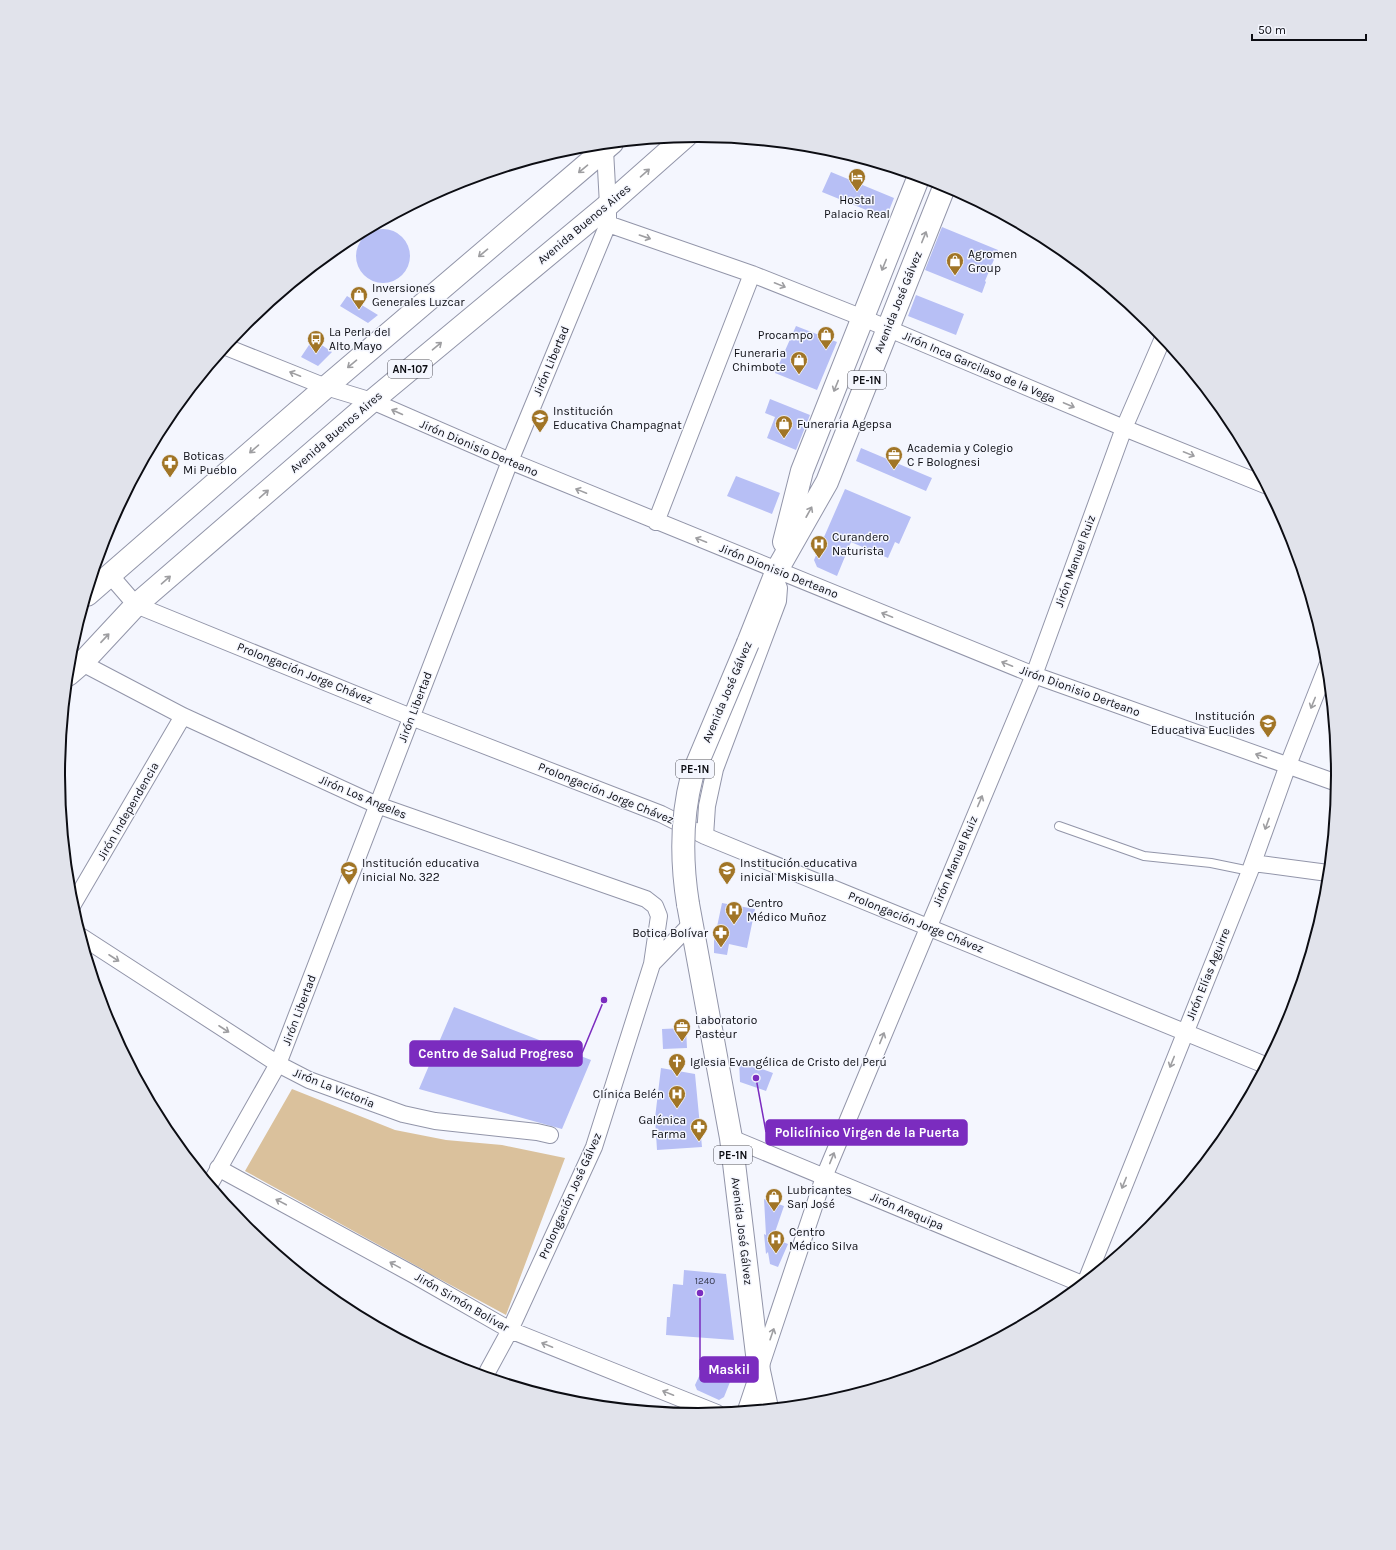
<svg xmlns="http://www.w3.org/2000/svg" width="1396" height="1550" viewBox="0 0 1396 1550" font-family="Karla,sans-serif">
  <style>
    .green { fill: #dac19c }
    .building { fill: #b7bff5 }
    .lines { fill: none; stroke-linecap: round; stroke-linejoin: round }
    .service-casing { stroke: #9295a9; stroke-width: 10 }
    .minor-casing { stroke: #9295a9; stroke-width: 18 }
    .primary-casing { stroke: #9295a9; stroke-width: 24 }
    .trunk-casing { stroke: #9295a9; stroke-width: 24 }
    .service { stroke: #fff; stroke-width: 8 }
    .minor { stroke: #fff; stroke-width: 16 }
    .primary { stroke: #fff; stroke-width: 22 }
    .trunk { stroke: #fff; stroke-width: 22 }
    .trunk-bridge-casing { stroke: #9295a9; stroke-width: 24; stroke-linecap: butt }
    .trunk-bridge { stroke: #fff; stroke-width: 22 }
    .oneway { stroke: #9e9ea1 }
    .labels { text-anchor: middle; stroke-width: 3; stroke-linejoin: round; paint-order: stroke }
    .number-label { font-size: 10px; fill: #373a4c }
    .shield { fill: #f4f6fe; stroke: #52535a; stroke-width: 1 }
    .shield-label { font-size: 11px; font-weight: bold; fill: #0c0d13 }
    .poi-label { font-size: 12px; fill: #0c0d13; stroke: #f4f6fe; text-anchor: start }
    .street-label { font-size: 12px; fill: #0c0d13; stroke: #f4f6fe }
    .rim { fill: none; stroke: #0c0d13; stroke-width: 2 }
    .leader { fill: none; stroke: #7b2cbf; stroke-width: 1.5 }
    .callout-dot { fill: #7b2cbf; stroke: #f4f6fe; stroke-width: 1.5 }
    .callout { fill: #7b2cbf; stroke: #7b2cbf; stroke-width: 1.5 }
    .callout-label { font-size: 13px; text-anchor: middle; font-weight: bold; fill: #fff }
  </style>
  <rect width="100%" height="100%" fill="#f4f6fe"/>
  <path class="green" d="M 292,1089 L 395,1130 L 446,1140 L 502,1145 L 565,1158 L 506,1315 L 434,1276 L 423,1272 L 424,1270 L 245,1171 Z"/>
  <path class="building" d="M 831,172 L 894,198 L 886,218 L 822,192 Z
    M 942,227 L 998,250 L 985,281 L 986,282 L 982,293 L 925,270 Z
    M356 256a27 27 0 1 1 54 0a27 27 0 1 1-54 0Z
    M 916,295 L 964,314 L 956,335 L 908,316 Z
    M 347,296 L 378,315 L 368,323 L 340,306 Z
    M 796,326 L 837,342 L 817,390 L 775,373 Z
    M 313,339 L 332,352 L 318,366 L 301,357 Z
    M 770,399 L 810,415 L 796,450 L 767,438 L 775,417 L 765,413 Z
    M 861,448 L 932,478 L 926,491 L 856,461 Z
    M 736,476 L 780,493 L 772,514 L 727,496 Z
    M 845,489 L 911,517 L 899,544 L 895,542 L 888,558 L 851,542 L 837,576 L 817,567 L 814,560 Z
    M 722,903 L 755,909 L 747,948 L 729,944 L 727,955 L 714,953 L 714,941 Z
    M 454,1007 L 591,1060 L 562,1129 L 419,1089 Z
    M 686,1028 L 687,1048 L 663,1049 L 662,1029 Z
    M 739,1061 L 773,1073 L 766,1091 L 740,1082 Z
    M 661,1068 L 695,1074 L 702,1147 L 657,1150 L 655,1118 Z
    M 764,1199 L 784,1206 L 773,1238 L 788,1244 L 778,1267 L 770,1264 L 768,1252 L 766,1254 L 764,1234 L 766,1235 Z
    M 684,1270 L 726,1274 L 734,1340 L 666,1335 L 667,1317 L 670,1317 L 673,1284 L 683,1285 Z
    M 702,1370 L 730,1382 L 724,1397 L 719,1400 L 697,1390 L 695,1385 Z"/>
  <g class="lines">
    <defs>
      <path id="service" d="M 1059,826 L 1144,856 L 1211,863 L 1250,871"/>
      <path id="minor" d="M 608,224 L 752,274 L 863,318 L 1124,428 L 1265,485
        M 226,347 L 326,387 L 372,401 L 510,461 L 1034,675 L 1337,783
        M 656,522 L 752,274
        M 110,575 L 136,605 L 411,717 L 661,814 L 705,836 L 1265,1065
        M 82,663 L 183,716 L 377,805 L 646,899 L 655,906 L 659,916 L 652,964 L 594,1147 L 510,1330 L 485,1376
        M 705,836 L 707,806 L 715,769 L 778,601 L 779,588 L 774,576
        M 1253,863 L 1328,873
        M 72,906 L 183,716
        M 82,937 L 278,1064 L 309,1080 L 403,1114 L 435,1121 L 537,1132 L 550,1135
        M 652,964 L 691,924
        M 731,1138 L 1082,1284
        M 218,1168 L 414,1275 L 510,1330 L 717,1413
        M 210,1184 L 278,1064 L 510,461 L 608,224 L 608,205 L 605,150 L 602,144
        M 1086,1281 L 1250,871 L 1288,765 L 1327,666
        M 746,1410 L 824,1177 L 1034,675 L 1124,428 L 1163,338"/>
      <path id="primary" d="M 87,595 L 326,387 L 612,143
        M 68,675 L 82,663 L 136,605 L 372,401 L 608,205 L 686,136"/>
      <path id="trunk" d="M 784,542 L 802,471 L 919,176
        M 748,643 L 777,570 L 827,482 L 945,185
        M 688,904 L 731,1138 L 759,1371 L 767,1408"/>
    </defs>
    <use href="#service" class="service-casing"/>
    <use href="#minor" class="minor-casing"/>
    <use href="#primary" class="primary-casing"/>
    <use href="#trunk" class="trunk-casing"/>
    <use href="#service" class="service"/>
    <use href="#minor" class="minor"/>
    <use href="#primary" class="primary"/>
    <use href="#trunk" class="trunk"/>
    <defs>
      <path id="trunk-bridge" d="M 688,904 C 681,860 681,818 692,776 L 748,643"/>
    </defs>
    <use href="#trunk-bridge" class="trunk-bridge-casing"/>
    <use href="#trunk-bridge" class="trunk-bridge"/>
  </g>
  <defs><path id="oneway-shaft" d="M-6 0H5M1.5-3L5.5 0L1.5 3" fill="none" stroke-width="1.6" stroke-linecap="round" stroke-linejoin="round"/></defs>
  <g class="oneway">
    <use href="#oneway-shaft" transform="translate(583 169) rotate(140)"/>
    <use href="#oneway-shaft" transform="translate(645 173) rotate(-41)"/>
    <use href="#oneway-shaft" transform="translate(645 237) rotate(19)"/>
    <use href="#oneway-shaft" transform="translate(924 237) rotate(-68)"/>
    <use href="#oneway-shaft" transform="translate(483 253) rotate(140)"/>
    <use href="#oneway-shaft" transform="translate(884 265) rotate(112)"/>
    <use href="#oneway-shaft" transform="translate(780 285) rotate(22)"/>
    <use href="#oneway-shaft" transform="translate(437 346) rotate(-40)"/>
    <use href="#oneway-shaft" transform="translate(352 364) rotate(140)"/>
    <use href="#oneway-shaft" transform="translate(295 374) rotate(-158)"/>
    <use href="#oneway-shaft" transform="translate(836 386) rotate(112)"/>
    <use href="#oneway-shaft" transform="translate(1069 405) rotate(23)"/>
    <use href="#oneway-shaft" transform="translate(397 412) rotate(-156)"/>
    <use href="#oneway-shaft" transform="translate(254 449) rotate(139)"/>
    <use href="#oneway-shaft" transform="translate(1189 454) rotate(22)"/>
    <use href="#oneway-shaft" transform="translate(581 491) rotate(-158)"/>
    <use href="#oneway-shaft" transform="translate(264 494) rotate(-41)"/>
    <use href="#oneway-shaft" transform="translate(809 512) rotate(-61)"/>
    <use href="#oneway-shaft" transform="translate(701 540) rotate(-158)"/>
    <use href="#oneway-shaft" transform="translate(166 580) rotate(-41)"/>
    <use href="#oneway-shaft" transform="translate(887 615) rotate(-158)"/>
    <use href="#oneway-shaft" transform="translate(105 638) rotate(-47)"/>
    <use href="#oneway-shaft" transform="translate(1007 664) rotate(-158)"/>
    <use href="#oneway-shaft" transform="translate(1313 703) rotate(112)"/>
    <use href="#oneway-shaft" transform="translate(1261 756) rotate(-160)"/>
    <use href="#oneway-shaft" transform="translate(980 801) rotate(-67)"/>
    <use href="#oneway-shaft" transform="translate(1267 824) rotate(110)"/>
    <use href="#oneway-shaft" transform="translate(114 958) rotate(33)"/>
    <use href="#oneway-shaft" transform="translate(224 1029) rotate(33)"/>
    <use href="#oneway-shaft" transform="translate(882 1038) rotate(-68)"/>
    <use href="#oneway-shaft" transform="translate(1172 1062) rotate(112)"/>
    <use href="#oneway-shaft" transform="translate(832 1158) rotate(-68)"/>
    <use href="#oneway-shaft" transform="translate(1124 1183) rotate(112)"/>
    <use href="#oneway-shaft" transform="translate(281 1202) rotate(-152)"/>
    <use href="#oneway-shaft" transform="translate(395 1265) rotate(-151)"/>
    <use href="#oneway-shaft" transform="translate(772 1334) rotate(-71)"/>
    <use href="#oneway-shaft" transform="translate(547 1345) rotate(-158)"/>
    <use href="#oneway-shaft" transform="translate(668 1393) rotate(-158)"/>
  </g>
  <defs>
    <symbol id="hotel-pin" viewBox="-11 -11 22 30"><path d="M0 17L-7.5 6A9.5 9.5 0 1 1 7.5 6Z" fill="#a17526" stroke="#f4f6fe"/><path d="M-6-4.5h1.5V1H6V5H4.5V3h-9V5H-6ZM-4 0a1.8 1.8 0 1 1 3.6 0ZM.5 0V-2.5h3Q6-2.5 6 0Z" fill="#fff"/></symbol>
    <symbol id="shop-pin" viewBox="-11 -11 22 30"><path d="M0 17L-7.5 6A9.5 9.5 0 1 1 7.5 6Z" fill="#a17526" stroke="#f4f6fe"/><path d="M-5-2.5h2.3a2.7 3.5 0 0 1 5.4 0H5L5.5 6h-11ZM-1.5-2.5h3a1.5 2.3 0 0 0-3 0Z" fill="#fff"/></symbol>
    <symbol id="bus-pin" viewBox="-11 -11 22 30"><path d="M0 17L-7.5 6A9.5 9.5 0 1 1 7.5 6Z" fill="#a17526" stroke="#f4f6fe"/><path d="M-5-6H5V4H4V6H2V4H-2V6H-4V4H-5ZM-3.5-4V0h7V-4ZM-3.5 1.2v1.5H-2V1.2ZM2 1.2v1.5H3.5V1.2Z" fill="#fff"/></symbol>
    <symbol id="school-pin" viewBox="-11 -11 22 30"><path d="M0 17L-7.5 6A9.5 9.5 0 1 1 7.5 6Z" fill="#a17526" stroke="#f4f6fe"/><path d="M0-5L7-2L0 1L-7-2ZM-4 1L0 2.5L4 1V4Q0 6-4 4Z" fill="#fff"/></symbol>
    <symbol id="office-pin" viewBox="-11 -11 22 30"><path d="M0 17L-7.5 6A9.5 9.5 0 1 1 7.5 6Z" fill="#a17526" stroke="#f4f6fe"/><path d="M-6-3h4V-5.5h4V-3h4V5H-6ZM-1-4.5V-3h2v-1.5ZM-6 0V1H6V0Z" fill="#fff"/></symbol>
    <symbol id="pharmacy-pin" viewBox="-11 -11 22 30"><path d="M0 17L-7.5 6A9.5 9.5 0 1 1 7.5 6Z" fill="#a17526" stroke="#f4f6fe"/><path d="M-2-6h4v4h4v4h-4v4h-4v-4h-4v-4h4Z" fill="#fff"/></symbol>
    <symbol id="hospital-pin" viewBox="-11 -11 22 30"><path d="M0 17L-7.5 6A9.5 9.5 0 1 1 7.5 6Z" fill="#a17526" stroke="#f4f6fe"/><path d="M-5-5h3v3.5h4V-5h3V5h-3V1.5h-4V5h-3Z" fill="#fff"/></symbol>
    <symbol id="church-pin" viewBox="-11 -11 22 30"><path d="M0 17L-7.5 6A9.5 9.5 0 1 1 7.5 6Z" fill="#a17526" stroke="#f4f6fe"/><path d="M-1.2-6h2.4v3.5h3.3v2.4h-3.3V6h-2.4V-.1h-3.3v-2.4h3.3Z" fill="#fff"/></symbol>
  </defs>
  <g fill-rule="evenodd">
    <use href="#hotel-pin" x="847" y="167" width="20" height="27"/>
    <use href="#shop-pin" x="945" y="251" width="20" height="27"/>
    <use href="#shop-pin" x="349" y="285" width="20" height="27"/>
    <use href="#shop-pin" x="816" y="325" width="20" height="27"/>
    <use href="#bus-pin" x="306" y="329" width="20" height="27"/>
    <use href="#shop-pin" x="789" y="350" width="20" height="27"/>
    <use href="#school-pin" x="530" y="408" width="20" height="27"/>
    <use href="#shop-pin" x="774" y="414" width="20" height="27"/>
    <use href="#office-pin" x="884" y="445" width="20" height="27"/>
    <use href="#pharmacy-pin" x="160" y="453" width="20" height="27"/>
    <use href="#hospital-pin" x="809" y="534" width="20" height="27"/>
    <use href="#school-pin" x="1258" y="713" width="20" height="27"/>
    <use href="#school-pin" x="339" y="860" width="20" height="27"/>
    <use href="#school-pin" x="717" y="860" width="20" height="27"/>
    <use href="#hospital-pin" x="724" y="900" width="20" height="27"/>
    <use href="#pharmacy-pin" x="711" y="923" width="20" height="27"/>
    <use href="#office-pin" x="672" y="1017" width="20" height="27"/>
    <use href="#church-pin" x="667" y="1052" width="20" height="27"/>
    <use href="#hospital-pin" x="667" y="1084" width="20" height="27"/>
    <use href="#pharmacy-pin" x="689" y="1117" width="20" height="27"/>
    <use href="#shop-pin" x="764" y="1187" width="20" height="27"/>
    <use href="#hospital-pin" x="766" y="1229" width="20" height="27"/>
  </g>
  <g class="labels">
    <g class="number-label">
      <text x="705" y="1284">1240</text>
    </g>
    <g class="shield">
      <rect x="388" y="360" width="44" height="18" rx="3"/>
      <rect x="848" y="371" width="38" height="18" rx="3"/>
      <rect x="676" y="760" width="38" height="18" rx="3"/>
      <rect x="714" y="1146" width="38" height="18" rx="3"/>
    </g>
    <g class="shield-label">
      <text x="410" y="373">AN-107</text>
      <text x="867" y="384">PE-1N</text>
      <text x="695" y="773">PE-1N</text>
      <text x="733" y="1159">PE-1N</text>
    </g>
    <g class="poi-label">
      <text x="857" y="204" text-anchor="middle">Hostal<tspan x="857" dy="14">Palacio Real</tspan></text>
      <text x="968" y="258">Agromen<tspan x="968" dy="14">Group</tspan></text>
      <text x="372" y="292">Inversiones<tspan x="372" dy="14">Generales Luzcar</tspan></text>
      <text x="329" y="336">La Perla del<tspan x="329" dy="14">Alto Mayo</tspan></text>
      <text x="813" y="339" text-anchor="end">Procampo</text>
      <text x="786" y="357" text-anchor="end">Funeraria<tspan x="786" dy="14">Chimbote</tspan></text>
      <text x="553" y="415">Institución<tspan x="553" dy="14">Educativa Champagnat</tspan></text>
      <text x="797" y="428">Funeraria Agepsa</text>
      <text x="907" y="452">Academia y Colegio<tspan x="907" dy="14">C F Bolognesi</tspan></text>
      <text x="183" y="460">Boticas<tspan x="183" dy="14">Mi Pueblo</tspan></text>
      <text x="832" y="541">Curandero<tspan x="832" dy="14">Naturista</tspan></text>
      <text x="1255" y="720" text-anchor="end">Institución<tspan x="1255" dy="14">Educativa Euclides</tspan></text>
      <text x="362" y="867">Institución educativa<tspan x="362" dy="14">inicial No. 322</tspan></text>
      <text x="740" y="867">Institución educativa<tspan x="740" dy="14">inicial Miskisulla</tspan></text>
      <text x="747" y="907">Centro<tspan x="747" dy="14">Médico Muñoz</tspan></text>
      <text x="708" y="937" text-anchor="end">Botica Bolívar</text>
      <text x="695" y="1024">Laboratorio<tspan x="695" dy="14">Pasteur</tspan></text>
      <text x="690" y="1066">Iglesia Evangélica de Cristo del Perú</text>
      <text x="664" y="1098" text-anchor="end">Clínica Belén</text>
      <text x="686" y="1124" text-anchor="end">Galénica<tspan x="686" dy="14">Farma</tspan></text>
      <text x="787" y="1194">Lubricantes<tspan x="787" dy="14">San José</tspan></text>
      <text x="789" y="1236">Centro<tspan x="789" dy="14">Médico Silva</tspan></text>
    </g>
    <g class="street-label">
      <text transform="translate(584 224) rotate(-40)" y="4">Avenida Buenos Aires</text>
      <text transform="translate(898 302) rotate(-68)" y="4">Avenida José Gálvez</text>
      <text transform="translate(551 361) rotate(-67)" y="4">Jirón Libertad</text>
      <text transform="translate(979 367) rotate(23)" y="4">Jirón Inca Garcilaso de la Vega</text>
      <text transform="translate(336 432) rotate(-41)" y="4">Avenida Buenos Aires</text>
      <text transform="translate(479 448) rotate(23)" y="4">Jirón Dionisio Derteano</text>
      <text transform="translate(1075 561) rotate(-70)" y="4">Jirón Manuel Ruiz</text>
      <text transform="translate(779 571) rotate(22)" y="4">Jirón Dionisio Derteano</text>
      <text transform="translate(305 673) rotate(22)" y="4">Prolongación Jorge Chávez</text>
      <text transform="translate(1080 691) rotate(20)" y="4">Jirón Dionisio Derteano</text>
      <text transform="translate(727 692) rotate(-67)" y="4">Avenida José Gálvez</text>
      <text transform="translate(415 707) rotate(-69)" y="4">Jirón Libertad</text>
      <text transform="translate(606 793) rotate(22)" y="4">Prolongación Jorge Chávez</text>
      <text transform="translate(363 797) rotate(23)" y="4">Jirón Los Angeles</text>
      <text transform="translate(128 811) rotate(-60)" y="4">Jirón Independencia</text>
      <text transform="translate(955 861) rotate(-67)" y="4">Jirón Manuel Ruiz</text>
      <text transform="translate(916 922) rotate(22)" y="4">Prolongación Jorge Chávez</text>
      <text transform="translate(1208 974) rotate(-68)" y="4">Jirón Elías Aguirre</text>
      <text transform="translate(299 1010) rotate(-69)" y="4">Jirón Libertad</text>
      <text transform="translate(334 1088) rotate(22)" y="4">Jirón La Victoria</text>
      <text transform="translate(570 1196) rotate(-66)" y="4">Prolongación José Gálvez</text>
      <text transform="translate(907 1211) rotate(23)" y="4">Jirón Arequipa</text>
      <text transform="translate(742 1231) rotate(83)" y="4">Avenida José Gálvez</text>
      <text transform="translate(462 1302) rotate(30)" y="4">Jirón Simón Bolívar</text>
    </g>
  </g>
  <path d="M0 0H1396V1550H0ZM65 775a633 633 0 1 1 1266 0a633 633 0 1 1-1266 0Z" fill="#e1e3eb" fill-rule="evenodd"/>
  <path class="rim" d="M65 775a633 633 0 1 1 1266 0a633 633 0 1 1-1266 0Z"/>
  <path class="leader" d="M604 1000L582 1053M756 1078L766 1132M700 1293L700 1370"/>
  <g class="callout-dot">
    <circle cx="604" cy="1000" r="4"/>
    <circle cx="756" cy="1078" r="4"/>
    <circle cx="700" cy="1293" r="4"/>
  </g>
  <g class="callout">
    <rect x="410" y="1041" width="172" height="25" rx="4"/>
    <rect x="766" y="1120" width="201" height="25" rx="4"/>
    <rect x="700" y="1357" width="58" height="25" rx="4"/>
  </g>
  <g class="callout-label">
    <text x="496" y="1058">Centro de Salud Progreso</text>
    <text x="867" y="1137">Policlínico Virgen de la Puerta</text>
    <text x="729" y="1374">Maskil</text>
  </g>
  <path d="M1252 34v6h114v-6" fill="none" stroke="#0c0d13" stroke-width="2"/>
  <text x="1258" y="34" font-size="12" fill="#0c0d13" stroke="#f4f6fe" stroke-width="3" paint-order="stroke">50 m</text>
</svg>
